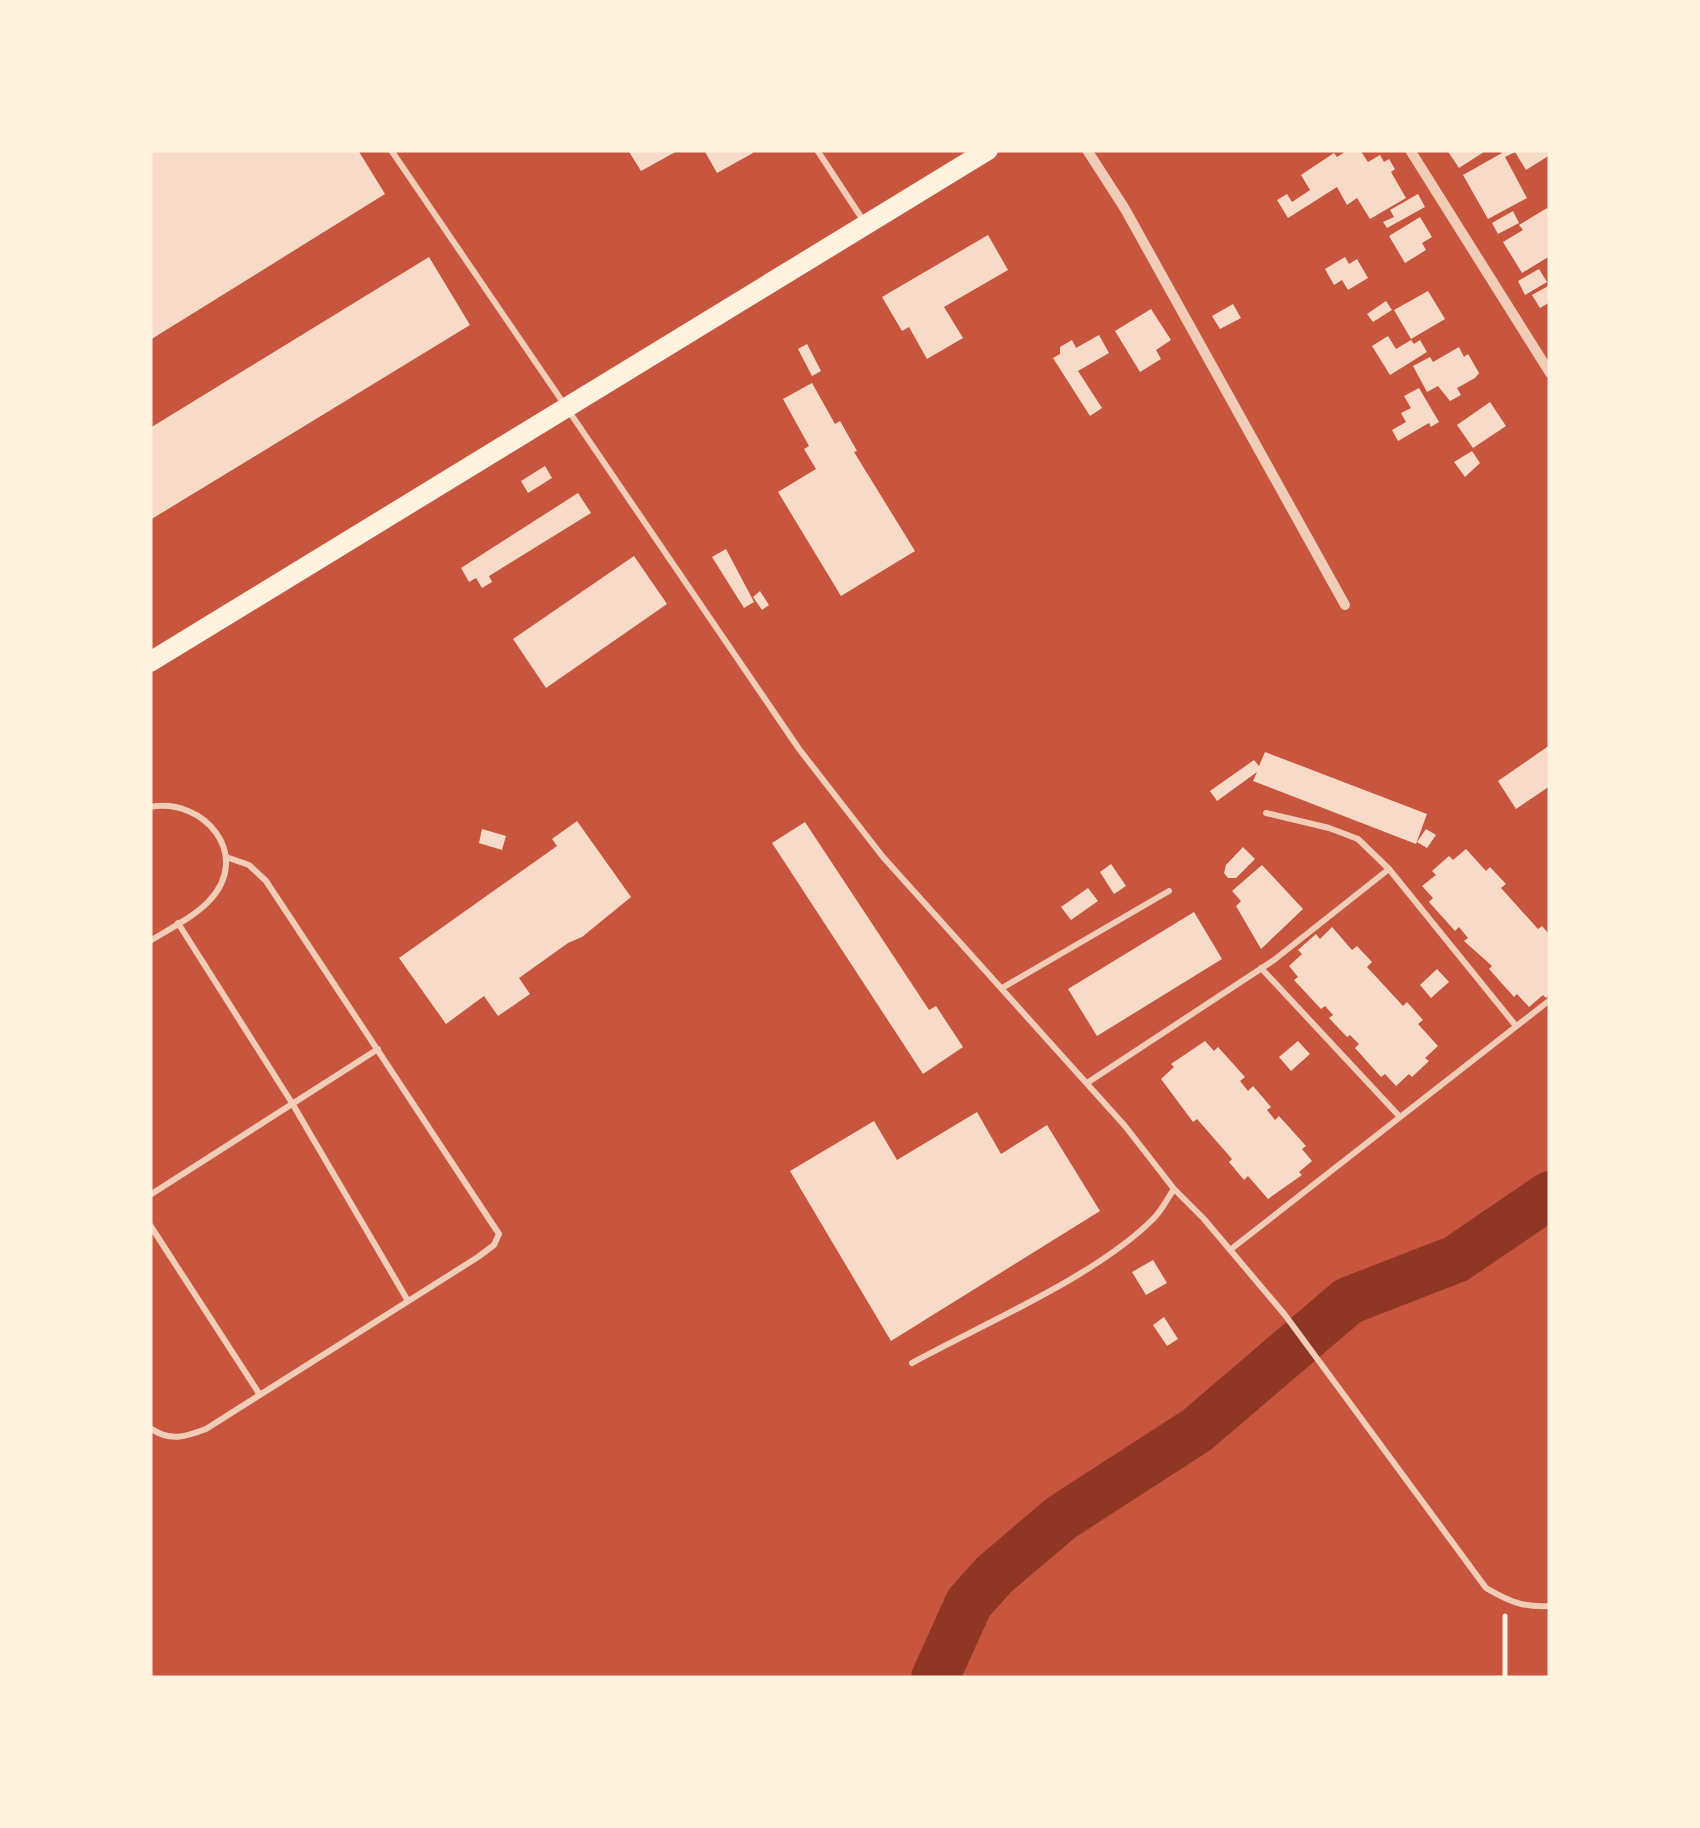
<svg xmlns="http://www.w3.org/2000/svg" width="1700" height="1828" viewBox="0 0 1700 1828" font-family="Arial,sans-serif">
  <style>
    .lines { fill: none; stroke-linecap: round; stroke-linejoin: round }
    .river { stroke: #8f3625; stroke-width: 48 }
    .building { fill: #f7dbc8 }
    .path { stroke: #fff3e0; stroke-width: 5 }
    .service { stroke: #f1ccb7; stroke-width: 6 }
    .minor { stroke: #f1ccb7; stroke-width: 10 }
    .primary { stroke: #fff3e0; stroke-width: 20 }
  </style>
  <rect width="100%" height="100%" fill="#c8553d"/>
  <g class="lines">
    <path class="river" d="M 935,1678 L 969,1603 L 994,1575 L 1061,1518 L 1197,1430 L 1348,1301 L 1456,1259 L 1550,1195"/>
  </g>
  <path class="building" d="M 150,150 L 358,150 L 385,194 L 150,340 Z
    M 628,150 L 679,150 L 641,171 Z
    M 704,150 L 751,150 L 753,153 L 717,173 Z
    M 1348,150 L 1360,150 L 1368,162 L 1380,155 L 1384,162 L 1389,159 L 1395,169 L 1391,172 L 1406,198 L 1370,219 L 1357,198 L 1347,205 L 1337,187 L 1288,218 L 1277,200 L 1287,194 L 1292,202 L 1310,190 L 1301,175 L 1334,153 L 1337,157 Z
    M 1447,150 L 1487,150 L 1459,168 Z
    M 1500,150 L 1550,150 L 1550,155 L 1526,170 L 1515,152 L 1505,157 L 1527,198 L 1488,219 L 1463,175 L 1502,153 Z
    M 1418,194 L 1425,207 L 1387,228 L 1383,222 L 1394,217 L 1390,210 Z
    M 1547,208 L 1550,214 L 1550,256 L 1522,273 L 1503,242 L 1523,230 L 1519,225 Z
    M 1513,211 L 1519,223 L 1498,234 L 1492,223 Z
    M 1420,217 L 1432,237 L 1422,243 L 1426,250 L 1405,263 L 1389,236 Z
    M 988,235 L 1008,270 L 944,307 L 963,338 L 927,359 L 909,327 L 902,331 L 882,297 Z
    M 429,257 L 470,325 L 150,520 L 150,428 Z
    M 1345,257 L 1349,264 L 1357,259 L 1368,278 L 1348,290 L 1342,280 L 1334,285 L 1325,269 Z
    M 1539,269 L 1547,282 L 1525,295 L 1518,281 Z
    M 1550,285 L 1550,302 L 1540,308 L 1532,295 Z
    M 1428,291 L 1445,319 L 1411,339 L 1394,310 Z
    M 1386,301 L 1392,310 L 1373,322 L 1367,314 Z
    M 1233,304 L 1241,318 L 1220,329 L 1212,316 Z
    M 1151,309 L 1171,340 L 1156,350 L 1161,359 L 1140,372 L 1115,331 Z
    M 1099,335 L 1109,353 L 1078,371 L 1102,408 L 1090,416 L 1053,358 L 1060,354 L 1060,347 L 1072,340 L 1076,348 Z
    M 1388,336 L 1396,349 L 1411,340 L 1414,344 L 1420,340 L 1427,352 L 1390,375 L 1372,346 Z
    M 807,344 L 821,371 L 812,376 L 798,349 Z
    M 1459,347 L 1464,357 L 1468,354 L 1479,373 L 1475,378 L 1457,388 L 1461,395 L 1450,401 L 1438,386 L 1427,392 L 1413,366 L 1430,357 L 1433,362 Z
    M 812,383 L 835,424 L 840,421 L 857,451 L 854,452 L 915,551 L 841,596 L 778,492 L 816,469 L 804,449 L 809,446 L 783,399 Z
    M 1419,388 L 1439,422 L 1431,427 L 1429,423 L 1398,441 L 1392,430 L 1406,422 L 1401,413 L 1411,408 L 1404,396 Z
    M 1490,402 L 1506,426 L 1473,448 L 1457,425 Z
    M 1472,451 L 1480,463 L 1465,477 L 1454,462 Z
    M 545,466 L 552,478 L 528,493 L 521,481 Z
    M 578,493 L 591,513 L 489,576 L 492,582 L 482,588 L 476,578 L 469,582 L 461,568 Z
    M 726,549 L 754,602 L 744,608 L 712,557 Z
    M 634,556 L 667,604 L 546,688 L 513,639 Z
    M 760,591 L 769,605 L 762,610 L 753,597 Z
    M 1550,745 L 1550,786 L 1516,809 L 1498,781 Z
    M 1265,752 L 1427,814 L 1416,844 L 1253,781 L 1257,772 L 1217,801 L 1210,791 L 1254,760 L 1259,766 Z
    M 577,821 L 631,897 L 582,937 L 568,943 L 519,978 L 530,994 L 498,1016 L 484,996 L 446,1024 L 399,958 L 557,846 L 552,839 Z
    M 805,822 L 929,1010 L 936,1006 L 963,1047 L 923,1074 L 772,843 Z
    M 482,829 L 506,836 L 502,850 L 479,843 Z
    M 1426,829 L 1436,835 L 1427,848 L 1417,842 Z
    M 1243,847 L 1255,859 L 1236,878 L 1228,878 L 1224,873 L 1226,865 Z
    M 1466,849 L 1486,871 L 1490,867 L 1506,884 L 1501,888 L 1538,929 L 1542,926 L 1550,935 L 1550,994 L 1546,998 L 1543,995 L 1529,1007 L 1517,994 L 1514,997 L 1489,969 L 1492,966 L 1464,941 L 1468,938 L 1459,927 L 1455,931 L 1429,902 L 1433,898 L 1422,886 L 1436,875 L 1432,871 L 1449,856 L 1453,860 Z
    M 1111,864 L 1126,886 L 1114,894 L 1100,872 Z
    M 1262,865 L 1303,909 L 1261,949 L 1236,906 L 1241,901 L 1232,891 Z
    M 1088,888 L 1098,901 L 1071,920 L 1061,907 Z
    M 1194,912 L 1222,959 L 1097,1036 L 1068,989 Z
    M 1332,927 L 1352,950 L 1357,946 L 1372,962 L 1367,967 L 1403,1006 L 1407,1002 L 1423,1020 L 1418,1024 L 1438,1046 L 1425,1058 L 1429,1061 L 1412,1077 L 1409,1074 L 1396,1086 L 1385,1074 L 1381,1077 L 1355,1048 L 1359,1044 L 1350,1035 L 1347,1037 L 1329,1018 L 1333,1015 L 1325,1006 L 1321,1009 L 1294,980 L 1298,977 L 1289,966 L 1302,954 L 1298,950 L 1316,934 L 1320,939 Z
    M 1437,969 L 1449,982 L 1431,998 L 1420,985 Z
    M 1205,1041 L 1214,1051 L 1218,1047 L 1245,1077 L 1240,1081 L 1248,1091 L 1253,1086 L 1271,1107 L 1267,1110 L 1275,1120 L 1279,1116 L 1306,1146 L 1302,1149 L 1312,1161 L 1299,1172 L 1302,1175 L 1268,1199 L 1248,1176 L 1244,1180 L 1229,1162 L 1232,1159 L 1197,1119 L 1193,1122 L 1161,1079 L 1174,1067 L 1171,1064 Z
    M 1298,1041 L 1310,1054 L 1291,1071 L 1279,1057 Z
    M 977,1112 L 1001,1154 L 1047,1125 L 1100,1211 L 891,1341 L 790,1171 L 874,1121 L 897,1160 Z
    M 1153,1260 L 1167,1283 L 1146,1295 L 1132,1272 Z
    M 1164,1317 L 1178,1339 L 1167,1346 L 1153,1325 Z"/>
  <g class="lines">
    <path class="path" d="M 1505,1616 L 1505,1678"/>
    <path class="service" d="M 391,150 L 799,749 L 883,857 L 1125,1126 L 1174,1189 L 1204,1219 L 1285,1315 L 1486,1588 C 1508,1601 1524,1608 1550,1606
      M 817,150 L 863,220
      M 150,807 C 204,797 253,855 209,901 C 194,917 169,929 150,941
      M 1266,813 L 1329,828 L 1358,839 L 1389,869 L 1516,1026
      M 178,923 L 292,1103 L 408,1301
      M 1261,968 L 1400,1117
      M 1002,988 L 1169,891
      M 1087,1083 L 1274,960 L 1389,869
      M 150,1195 L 378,1049
      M 150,1225 L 260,1395
      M 1230,1250 L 1550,1000
      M 912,1363 C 983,1324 1096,1276 1152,1220 C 1161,1212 1167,1199 1174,1189
      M 150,1428 C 170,1442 185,1437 206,1429 L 478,1257 L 494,1245 L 499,1234 L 266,881 L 249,865 L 226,857"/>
    <path class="minor" d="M 1087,150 L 1125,209 L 1345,605
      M 1410,150 L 1550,373"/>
    <path class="primary" d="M 150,662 L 988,150"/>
  </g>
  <rect width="1700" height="1828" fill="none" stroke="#fff3e0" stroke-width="305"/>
</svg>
